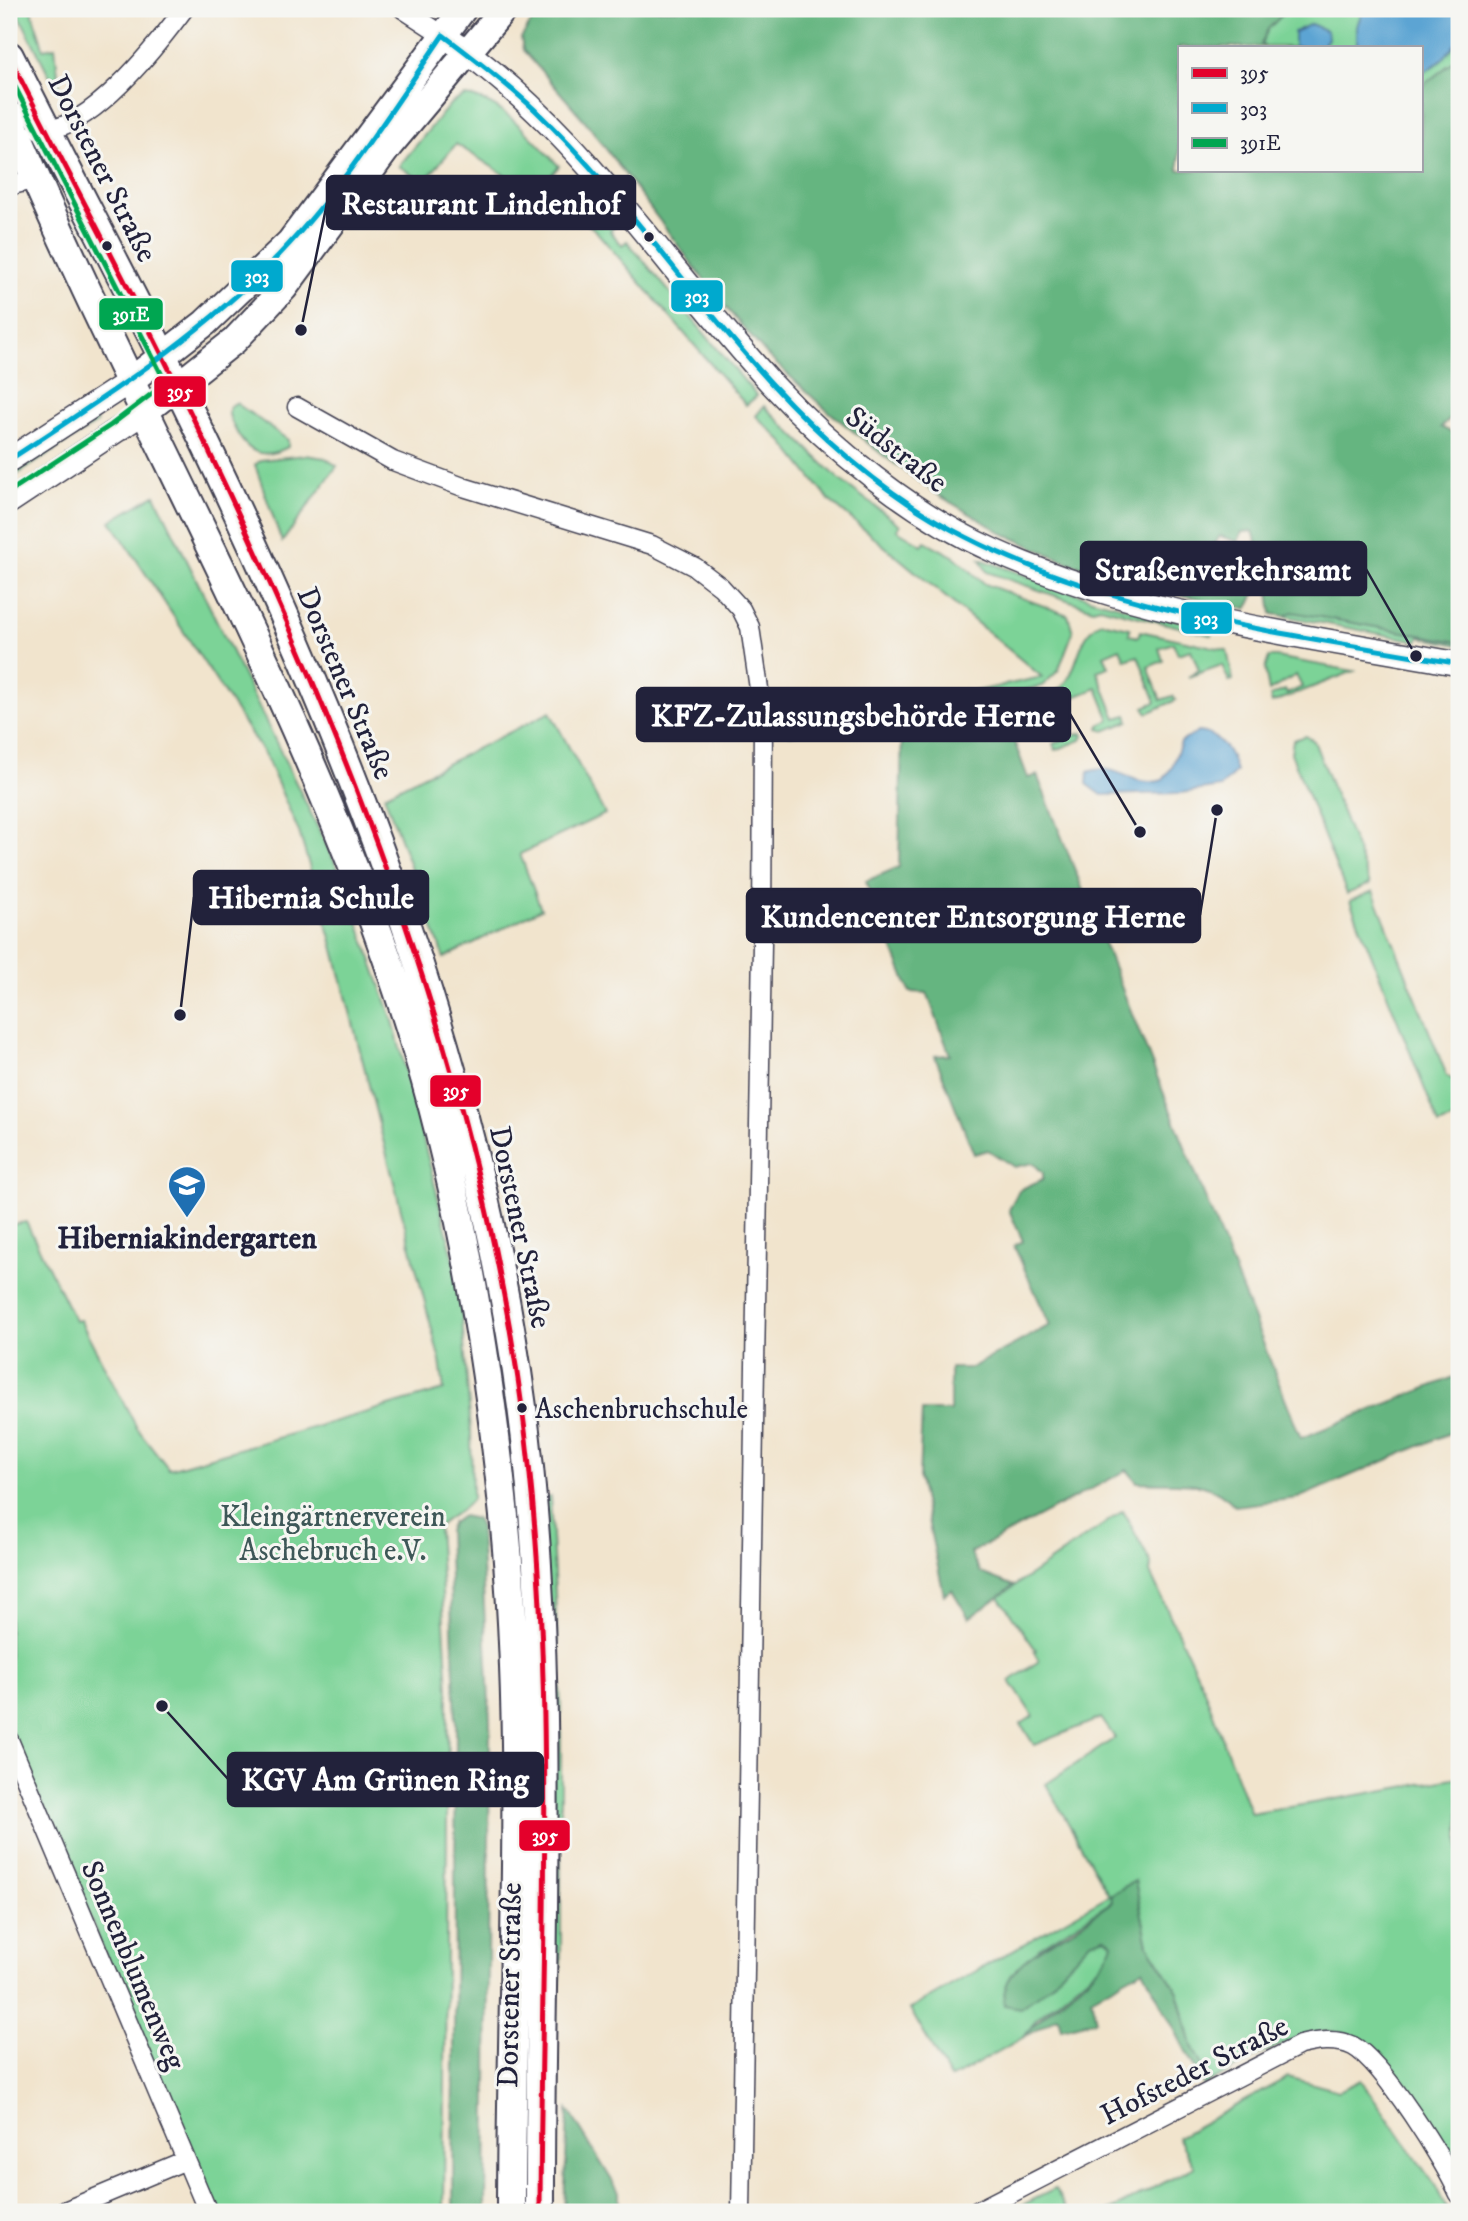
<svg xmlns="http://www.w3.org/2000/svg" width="1468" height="2221" viewBox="0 0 1468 2221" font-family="'IM FELL DW Pica',serif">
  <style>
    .green { fill: #7cd397; stroke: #4f7a69; stroke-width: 2 }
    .forest { fill: #65b580; stroke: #446c5e; stroke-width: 2 }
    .water { fill: #5ca4d3; stroke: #3f6387; stroke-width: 2 }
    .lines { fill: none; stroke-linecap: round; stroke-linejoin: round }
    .minor-casing { stroke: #413f51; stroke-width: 21 }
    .tertiary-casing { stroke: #413f51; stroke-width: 26 }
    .secondary-casing { stroke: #413f51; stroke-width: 30 }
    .primary-casing { stroke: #413f51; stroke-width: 32 }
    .minor { stroke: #fff; stroke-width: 18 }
    .tertiary { stroke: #fff; stroke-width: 23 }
    .secondary { stroke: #fff; stroke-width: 26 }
    .primary { stroke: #fff; stroke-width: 28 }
    .bus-1-casing { stroke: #f6f6f2; stroke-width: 10 }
    .bus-2-casing { stroke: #f6f6f2; stroke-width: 10 }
    .bus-3-casing { stroke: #f6f6f2; stroke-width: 10 }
    .bus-1 { stroke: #e4002b; stroke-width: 5 }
    .bus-2 { stroke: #00a9ce; stroke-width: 5 }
    .bus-3 { stroke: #00a651; stroke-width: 5 }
    .bus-dot { fill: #22223b; stroke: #f6f6f2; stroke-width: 2.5 }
    .labels { text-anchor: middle; stroke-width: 6; stroke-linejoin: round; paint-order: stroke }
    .bus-label { font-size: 28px; fill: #22223b; stroke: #f6f6f2; text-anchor: start }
    .street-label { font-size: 30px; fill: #22223b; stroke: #f6f6f2 }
    .poi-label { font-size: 30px; font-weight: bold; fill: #22223b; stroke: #f6f6f2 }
    .park-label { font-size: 30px; fill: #3d5757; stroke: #f6f6f2 }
    .leader { fill: none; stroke: #22223b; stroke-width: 2.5 }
    .callout-dot { fill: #22223b; stroke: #f6f6f2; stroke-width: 2.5 }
    .callout { fill: #22223b; stroke: #22223b; stroke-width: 2.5 }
    .callout-label { font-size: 32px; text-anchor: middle; font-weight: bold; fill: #fff }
    .line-badge { stroke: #f6f6f2; stroke-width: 2.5 }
    .badge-label { font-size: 19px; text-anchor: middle; font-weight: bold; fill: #fff }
  </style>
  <rect width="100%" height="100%" fill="#f6f6f2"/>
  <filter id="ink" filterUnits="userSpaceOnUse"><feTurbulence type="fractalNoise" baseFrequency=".0143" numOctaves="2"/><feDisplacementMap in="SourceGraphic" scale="14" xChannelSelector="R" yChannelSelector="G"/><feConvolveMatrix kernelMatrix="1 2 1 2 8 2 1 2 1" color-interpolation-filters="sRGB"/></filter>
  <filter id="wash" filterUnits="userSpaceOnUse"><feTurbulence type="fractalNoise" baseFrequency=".00686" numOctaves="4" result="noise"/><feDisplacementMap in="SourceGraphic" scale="28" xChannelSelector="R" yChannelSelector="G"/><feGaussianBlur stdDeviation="1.57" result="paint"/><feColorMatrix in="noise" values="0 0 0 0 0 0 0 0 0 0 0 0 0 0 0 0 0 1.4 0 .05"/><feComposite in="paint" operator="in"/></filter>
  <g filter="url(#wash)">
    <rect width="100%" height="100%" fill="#f1e4cd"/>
    <path class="green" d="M 16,9 L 32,9 C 34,25 41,34 43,49 L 55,47 L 60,91 L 48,73 Z
      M 1288,9 L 1459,9 L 1459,57 L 1421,87 L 1421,47 L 1265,47 L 1261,44 L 1268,29 Z
      M 465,96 C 503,100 534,141 559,166 L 535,194 L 456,144 L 424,182 L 399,166 L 451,103 Z
      M 583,191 L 615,226 L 610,231 L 622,245 L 627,241 L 757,396 L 746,405 L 596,231 L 569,208 Z
      M 236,403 L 288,440 L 288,447 C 261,461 246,452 234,427 C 231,420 227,415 230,406 Z
      M 764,406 L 839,479 L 900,525 L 897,530 L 922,545 L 925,541 L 955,557 L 985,584 L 1068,615 L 1073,632 L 1058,671 L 1042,686 L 903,716 L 899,711 L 790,735 L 786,731 L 785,726 L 797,730 L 1042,677 L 830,501 L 782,441 L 756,416 Z
      M 92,415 L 97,423 L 9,480 L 9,469 Z
      M 305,455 L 325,458 L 337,466 L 282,542 L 255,465 L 261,460 Z
      M 155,495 L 342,877 L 393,1021 L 459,1280 L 471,1432 L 472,1499 C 465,1511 448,1516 438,1527 L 448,1689 L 444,2212 L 214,2212 L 9,1726 L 9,1225 L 26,1222 L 75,1321 L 80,1320 L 137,1428 L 169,1469 L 444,1390 L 440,1361 L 331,938 L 299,832 L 266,757 L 111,521 Z
      M 980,559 L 1092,599 L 1215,630 L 1211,635 L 1100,607 L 1093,609 L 987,572 Z
      M 1292,612 L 1459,642 L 1459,645 L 1420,637 L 1418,641 L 1285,616 Z
      M 1101,622 L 1130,628 L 1129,635 L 1138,637 L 1140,631 L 1227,650 L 1233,680 L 1229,681 L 1222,665 L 1188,677 L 1199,670 L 1191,650 L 1178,654 L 1173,643 L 1159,648 L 1163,661 L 1148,667 L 1161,700 L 1173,696 L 1176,700 L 1148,713 L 1144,707 L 1156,702 L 1138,656 L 1125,660 L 1120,648 L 1104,655 L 1109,667 L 1097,671 L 1116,718 L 1127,715 L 1129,721 L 1105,731 L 1099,729 L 1099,725 L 1110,720 L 1097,688 L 1057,704 L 1069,737 L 1082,733 L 1083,736 L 1081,740 L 1056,750 L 1053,744 L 1064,739 L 1051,707 L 1016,721 L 1010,705 C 1026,702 1044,700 1057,691 C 1081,674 1074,637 1101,622 Z
      M 1269,657 L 1276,657 L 1354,671 L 1272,703 L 1270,696 L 1285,690 L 1287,694 L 1302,687 L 1296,675 L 1269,691 L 1265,669 Z
      M 550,712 L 605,814 L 520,854 L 541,909 L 444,958 L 384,795 Z
      M 1306,736 L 1314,741 L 1370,884 L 1347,894 L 1291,753 L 1293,740 Z
      M 1373,891 L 1447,1076 L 1459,1083 L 1459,1117 L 1439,1125 L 1350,901 Z
      M 550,1497 L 561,1709 L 561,1971 L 557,2007 L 553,2007 L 542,1498 Z
      M 1123,1511 L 1151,1563 L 1150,1573 L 1201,1682 L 1251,1814 L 1459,1777 L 1459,2183 L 1360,2041 C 1324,2010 1246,2064 1210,2082 L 1192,2046 L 1178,1992 L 1148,1945 L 1135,1881 L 1110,1895 L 1113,1901 L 1039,1948 L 1074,1958 L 1090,1942 L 1104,1937 L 1113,1944 L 1105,1961 L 1037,2018 L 1024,2037 L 950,2079 L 910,2009 L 1109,1895 L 1046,1784 L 1115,1738 L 1101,1718 L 1034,1745 L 1021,1724 L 1033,1716 L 1010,1681 L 1039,1661 L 1034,1652 L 1036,1650 L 999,1597 Z
      M 1288,2077 L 1339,2091 L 1361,2080 L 1436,2187 L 1448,2212 L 1108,2212 L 1194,2167 L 1178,2137 Z
      M 1055,2189 L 1068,2212 L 1008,2212 Z"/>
    <path class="forest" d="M 540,9 L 1231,9 L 1247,13 L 1253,9 L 1288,9 L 1268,29 L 1261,44 L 1265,47 L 1179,47 L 1179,170 L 1421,170 L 1421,87 L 1459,57 L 1459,412 L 1441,427 L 1459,436 L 1459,642 L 1292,612 L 1285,616 L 1272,614 L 1267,576 L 1253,531 L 1242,532 L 1238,542 L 1220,536 L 1214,545 C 1237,560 1270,578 1247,609 L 1141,586 L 1067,562 L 1004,534 L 940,496 L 884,456 L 823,407 L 767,355 L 716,296 L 585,121 L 523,50 L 521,38 Z
      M 1010,705 L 1016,721 L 1008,725 L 1028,778 L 1037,775 L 1301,1438 L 1459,1375 L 1459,1429 L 1298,1498 L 1235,1506 C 1207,1475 1175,1485 1137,1482 L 1127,1470 L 970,1553 L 981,1573 L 1014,1586 L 969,1618 L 952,1590 L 944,1595 L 919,1479 L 922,1411 L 950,1411 L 950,1368 L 971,1368 L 1050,1325 L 1014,1246 L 1023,1241 L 1009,1210 L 1019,1190 L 1043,1179 L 1043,1173 L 1033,1163 L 1014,1167 L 988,1150 L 974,1154 L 935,1056 L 950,1055 L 927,993 L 910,992 L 866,881 L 899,867 L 902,728 Z
      M 462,1516 L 476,1519 L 480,1527 L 490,1721 L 486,2212 L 453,2212 L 456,1722 L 448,1531 L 452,1523 Z
      M 1135,1881 L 1148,1945 L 1178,1992 L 1192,2046 L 1210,2082 L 1204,2086 L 1143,1969 L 1091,1998 L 1096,2020 L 1061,2029 L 1058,2017 L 1024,2037 C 1049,2002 1095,1984 1113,1944 L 1105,1937 L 1090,1942 L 1049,1986 L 1020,2008 L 1004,2005 C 1000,1966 1045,1946 1072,1930 C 1086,1921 1099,1911 1112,1902 L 1110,1895 Z
      M 568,2109 L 619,2192 L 619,2212 L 564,2212 Z"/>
    <path class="water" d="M 1363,9 L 1459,9 L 1459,40 L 1441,61 L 1421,74 L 1421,47 L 1357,47 L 1357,26 Z
      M 1311,24 L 1327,31 L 1328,39 L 1321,47 L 1294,47 L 1294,32 Z
      M 1198,732 C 1219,733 1232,752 1236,772 L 1221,787 L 1181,793 L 1102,795 L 1087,784 L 1088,772 C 1117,760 1132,790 1163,780 L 1172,767 L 1181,742 Z"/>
  </g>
  <g filter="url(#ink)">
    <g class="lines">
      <defs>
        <path id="minor" d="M 403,9 L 443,35
          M 38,129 C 86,137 158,44 184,9
          M 9,186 L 35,179
          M 297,407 L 393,461 L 463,487 L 652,545 L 695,567 L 721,587 L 741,609 L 750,627 L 763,716 L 762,943 L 741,2212
          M 9,1740 L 208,2212
          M 62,2212 L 186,2160
          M 975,2212 L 1300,2045 C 1317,2041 1336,2038 1353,2046 C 1383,2062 1444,2161 1459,2194"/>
        <path id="tertiary" d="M 443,35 C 577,125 663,265 771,383 C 832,449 911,514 994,551 C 1140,617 1303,635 1459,664
          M 9,460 L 129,382
          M 9,502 L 143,413"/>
        <path id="secondary" d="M 129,382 L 205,323 L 290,242 L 463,9
          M 143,413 L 234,341 L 284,288 L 389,146 L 504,9"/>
        <path id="primary" d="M 9,56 C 63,164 120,271 174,379 C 334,704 474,1046 522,1407 C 557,1674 539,1944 540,2212
          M 9,116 C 140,430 321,726 418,1054 C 461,1198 486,1347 502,1497 C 528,1734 511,1975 511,2212"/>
      </defs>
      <use href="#minor" class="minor-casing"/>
      <use href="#tertiary" class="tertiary-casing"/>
      <use href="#secondary" class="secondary-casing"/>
      <use href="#primary" class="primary-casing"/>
      <use href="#minor" class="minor"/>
      <use href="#tertiary" class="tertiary"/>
      <use href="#secondary" class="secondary"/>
      <use href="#primary" class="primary"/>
      <defs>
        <path id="bus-1" d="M 9,56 C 63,164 121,271 174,379 C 334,704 473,1046 522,1407 C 558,1673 541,1944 540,2212"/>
        <path id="bus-2" d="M 9,460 C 99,401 190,343 267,267 C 336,199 389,114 443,35 C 475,59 506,83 535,110 C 622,193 690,295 771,383 C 827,444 892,500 966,537 C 1118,615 1293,634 1459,664"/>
        <path id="bus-3" d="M 9,75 L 166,383 L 111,425 L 9,492"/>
      </defs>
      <use href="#bus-1" class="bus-1-casing"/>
      <use href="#bus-2" class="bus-2-casing"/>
      <use href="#bus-3" class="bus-3-casing"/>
      <use href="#bus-1" class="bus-1"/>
      <use href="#bus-2" class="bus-2"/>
      <use href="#bus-3" class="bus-3"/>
    </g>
  </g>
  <defs>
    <symbol id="school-pin" viewBox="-11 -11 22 30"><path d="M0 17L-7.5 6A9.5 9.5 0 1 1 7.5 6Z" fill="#1f6fb2" stroke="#f6f6f2"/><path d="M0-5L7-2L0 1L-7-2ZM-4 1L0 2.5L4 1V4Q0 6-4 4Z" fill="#fff"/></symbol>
  </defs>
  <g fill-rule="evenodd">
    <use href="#school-pin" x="165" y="1163" width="44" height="60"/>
  </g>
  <g class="bus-dot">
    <circle cx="649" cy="237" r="6"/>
    <circle cx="107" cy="246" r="6"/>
    <circle cx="522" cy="1408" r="6"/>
  </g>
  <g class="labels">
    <g class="bus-label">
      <text x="535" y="1418">Aschenbruchschule</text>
    </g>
    <g class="street-label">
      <text transform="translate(103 168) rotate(63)" y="10">Dorstener Straße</text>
      <text transform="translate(897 449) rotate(38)" y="10">Südstraße</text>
      <text transform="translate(346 683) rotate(67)" y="10">Dorstener Straße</text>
      <text transform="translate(521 1227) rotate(78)" y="10">Dorstener Straße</text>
      <text transform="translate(134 1965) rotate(67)" y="10">Sonnenblumenweg</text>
      <text transform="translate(509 1985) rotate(-89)" y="10">Dorstener Straße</text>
      <text transform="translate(1194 2070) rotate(-27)" y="10">Hofsteder Straße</text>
    </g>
    <g class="poi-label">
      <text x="187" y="1248">Hiberniakindergarten</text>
    </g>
    <g class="park-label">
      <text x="333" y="1526">Kleingärtnerverein<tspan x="333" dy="34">Aschebruch e.V.</tspan></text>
    </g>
  </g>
  <path class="leader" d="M301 330L327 203M1416 656L1366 569M1140 832L1070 714M180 1015L194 897M1217 810L1200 915M162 1706L228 1779"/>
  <g class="callout-dot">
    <circle cx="301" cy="330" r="7"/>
    <circle cx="1416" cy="656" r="7"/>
    <circle cx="1140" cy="832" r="7"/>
    <circle cx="180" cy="1015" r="7"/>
    <circle cx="1217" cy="810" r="7"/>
    <circle cx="162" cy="1706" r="7"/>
  </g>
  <g class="callout">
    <rect x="327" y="176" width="308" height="53" rx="7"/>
    <rect x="1081" y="542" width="285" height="53" rx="7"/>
    <rect x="637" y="688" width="433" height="53" rx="7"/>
    <rect x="194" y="871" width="234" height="53" rx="7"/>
    <rect x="747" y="889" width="453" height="53" rx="7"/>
    <rect x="228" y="1753" width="315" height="53" rx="7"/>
  </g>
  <g class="callout-label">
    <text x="481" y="214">Restaurant Lindenhof</text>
    <text x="1223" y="580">Straßenverkehrsamt</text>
    <text x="853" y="726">KFZ-Zulassungsbehörde Herne</text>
    <text x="311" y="908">Hibernia Schule</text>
    <text x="973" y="927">Kundencenter Entsorgung Herne</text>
    <text x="385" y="1790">KGV Am Grünen Ring</text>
  </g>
  <g class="line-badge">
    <rect x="230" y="259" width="54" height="34" rx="7" fill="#00a9ce"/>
    <rect x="670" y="279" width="54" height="34" rx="7" fill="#00a9ce"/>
    <rect x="98" y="297" width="66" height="34" rx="7" fill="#00a651"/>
    <rect x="153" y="375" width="54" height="33" rx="7" fill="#e4002b"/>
    <rect x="1180" y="601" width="53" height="34" rx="7" fill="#00a9ce"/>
    <rect x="429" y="1074" width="53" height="34" rx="7" fill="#e4002b"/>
    <rect x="518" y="1819" width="53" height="33" rx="7" fill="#e4002b"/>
  </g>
  <g class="badge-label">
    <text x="257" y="283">303</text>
    <text x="697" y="303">303</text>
    <text x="131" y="321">391E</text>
    <text x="180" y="398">395</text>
    <text x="1206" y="625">303</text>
    <text x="456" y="1097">395</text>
    <text x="545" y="1842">395</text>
  </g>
  <rect width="1468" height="2221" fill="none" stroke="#f6f6f2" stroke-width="35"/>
  <rect x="1178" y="46" width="245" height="126" fill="#f6f6f2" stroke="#a1a1a9" stroke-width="2"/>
  <rect x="1192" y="68" width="35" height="10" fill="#e4002b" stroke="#a1a1a9" stroke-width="2"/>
  <text x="1240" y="80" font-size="21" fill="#22223b">395</text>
  <rect x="1192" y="103" width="35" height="10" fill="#00a9ce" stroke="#a1a1a9" stroke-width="2"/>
  <text x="1240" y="116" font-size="21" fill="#22223b">303</text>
  <rect x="1192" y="138" width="35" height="10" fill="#00a651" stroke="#a1a1a9" stroke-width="2"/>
  <text x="1240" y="150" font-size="21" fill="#22223b">391E</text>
</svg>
